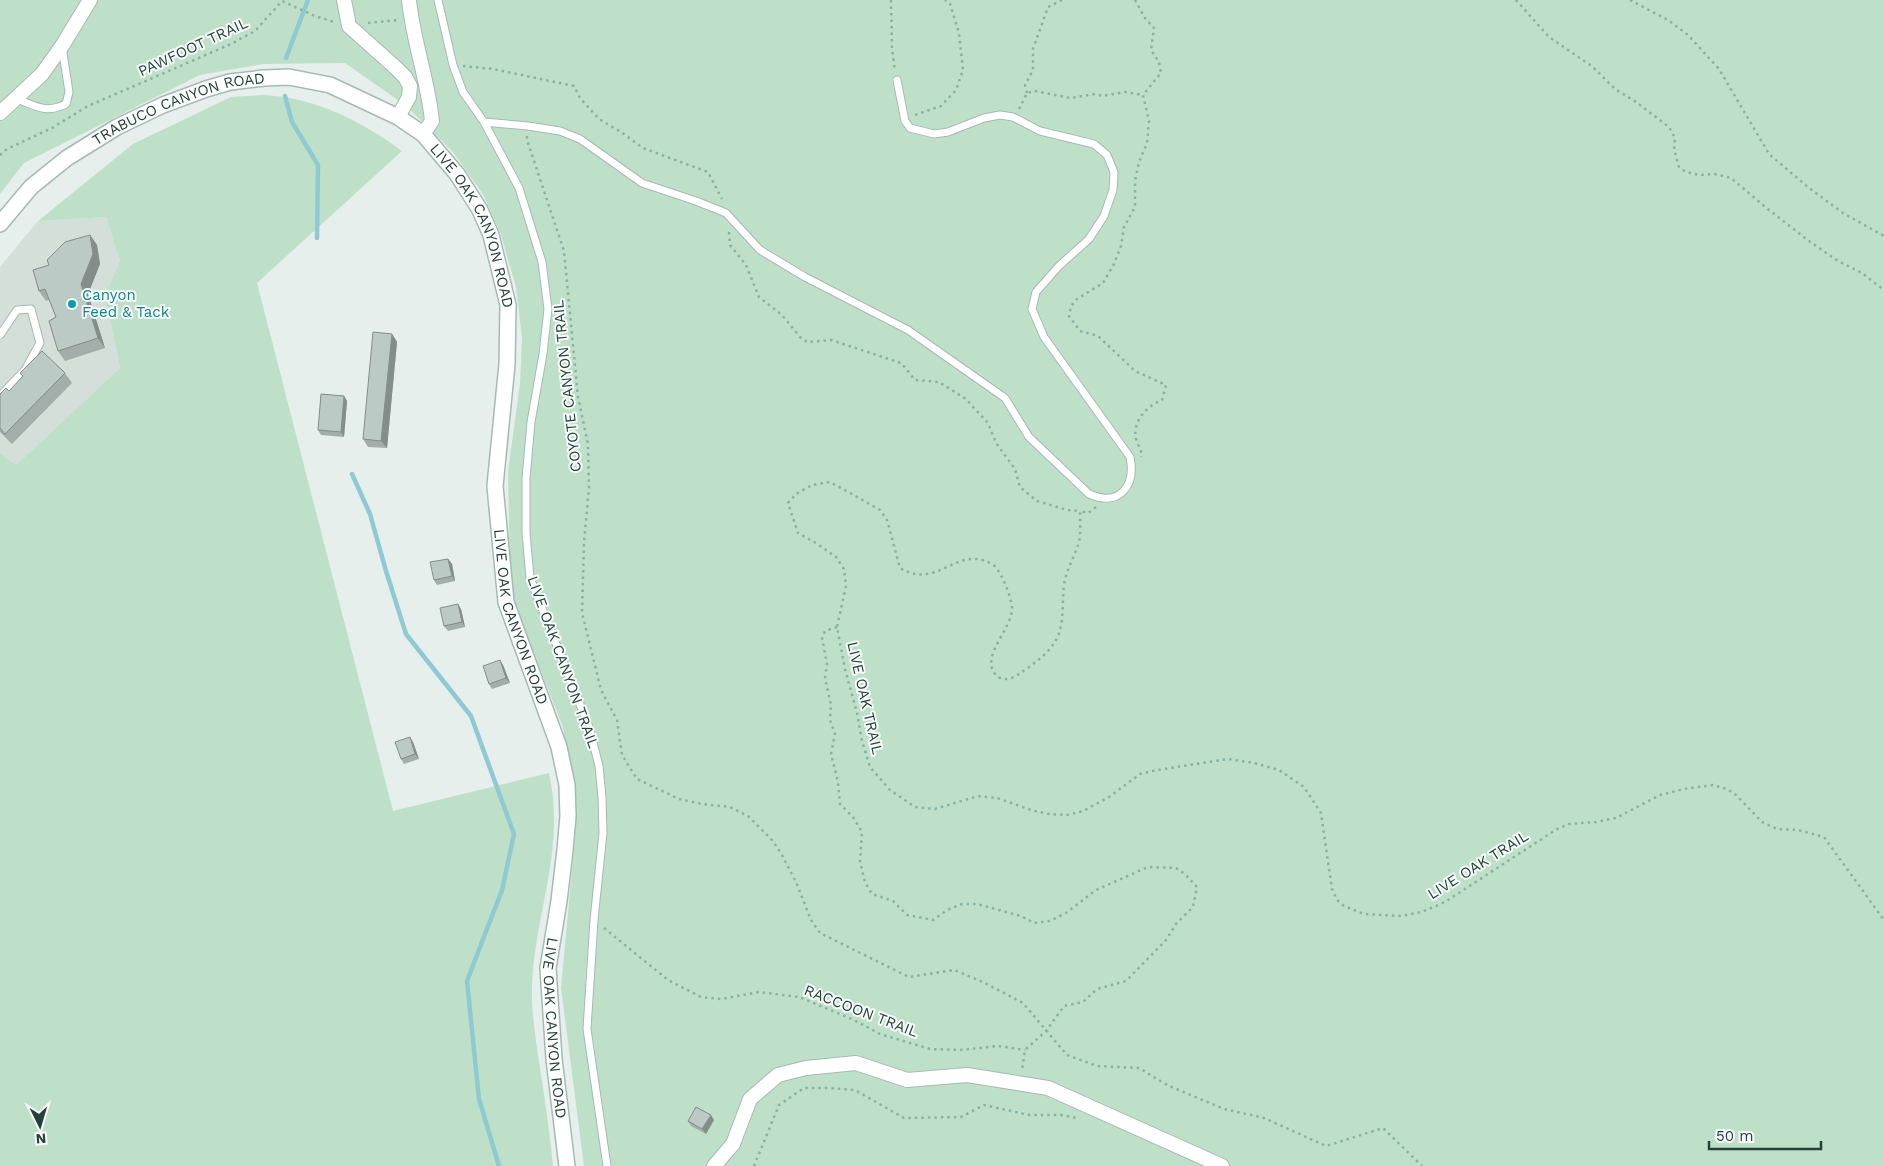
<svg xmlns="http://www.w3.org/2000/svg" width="1884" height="1166" viewBox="0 0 1884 1166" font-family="'Work Sans',sans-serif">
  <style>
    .built { fill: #d4dfda }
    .green { fill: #bfe0c8 }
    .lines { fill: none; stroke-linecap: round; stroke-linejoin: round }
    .stream { stroke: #8ec9d4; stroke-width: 4.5 }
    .lane-casing { stroke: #a8b8b2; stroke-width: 9 }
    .street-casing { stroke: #a8b8b2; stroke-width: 16 }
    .secondary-casing { stroke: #a4bbb3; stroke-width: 18 }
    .path { stroke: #86b3a5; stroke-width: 2.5; stroke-dasharray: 2.5 4; stroke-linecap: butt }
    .lane { stroke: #fff; stroke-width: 7 }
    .street { stroke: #fff; stroke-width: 14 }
    .secondary { stroke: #fff; stroke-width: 15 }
    .wall { fill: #a1aea9 }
    .shaded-wall { fill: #838d89 }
    .building { fill: #bbcac4; stroke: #838d89 }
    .culture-dot { fill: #0f9aa8; stroke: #f7fbf9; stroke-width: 2 }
    .labels { text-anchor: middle; stroke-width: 4; stroke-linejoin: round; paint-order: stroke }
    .street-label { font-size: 15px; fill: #24423a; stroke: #f7fbf9 }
    .culture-label { font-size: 15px; fill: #0d838f; stroke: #f7fbf9; text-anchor: start }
  </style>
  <rect width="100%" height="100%" fill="#e6efeb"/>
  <path class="built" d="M 106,217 L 120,261 L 105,295 L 120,368 L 16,465 L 0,453 L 0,267 L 38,221 Z"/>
  <path class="green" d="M 0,0 L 1884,0 L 1884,1166 L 584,1166 L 561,988 L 576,827 L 563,727 L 516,609 L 510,576 L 508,472 L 520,383 L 522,338 L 516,287 L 501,235 L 484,196 L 453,152 L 405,105 L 345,63 L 263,64 L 200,75 L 24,163 L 0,194 Z
    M 264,95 C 276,96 288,97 299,100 C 337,109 371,128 402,151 L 257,283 L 393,811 L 549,773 C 566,849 535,912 532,985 C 531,1012 536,1041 540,1068 C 545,1101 550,1133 553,1166 L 0,1166 L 0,453 L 16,465 L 120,368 L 105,295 L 120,261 L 106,217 L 38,221 L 133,144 L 231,97 Z"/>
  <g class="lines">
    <path class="stream" d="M 286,58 L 308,0
      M 285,96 L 292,122 L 318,165 L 317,238
      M 352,474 L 370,514 L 386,571 L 406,634 L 471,716 L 514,834 L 502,890 L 467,981 L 479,1099 L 499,1166"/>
    <defs>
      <path id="lane" d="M 438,0 L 453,65 L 463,92 L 484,122 L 519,188 L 542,262 L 548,309 L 543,354 L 531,422 L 526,478 L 526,533 L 530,578 L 589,727 L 599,766 L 602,797 L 603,833 L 594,920 L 587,1029 L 607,1166
        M 17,99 C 36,106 46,114 66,104 L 69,92 L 62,47
        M 484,122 L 528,126 L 560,131 L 580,139 L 642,183 L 696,201 L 726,213 L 760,250 L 805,277 L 908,330 L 1005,398 L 1029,437 L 1089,494 C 1119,507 1136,487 1130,457 L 1044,337 L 1032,309 L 1036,292 L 1059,266 L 1089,239 L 1104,216 L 1113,190 L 1114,172 L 1107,155 L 1094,144 L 1040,131 L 1013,117 L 1000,115 L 984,118 L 948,132 L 934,134 L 910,128 L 905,121 L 897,80
        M 0,335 L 17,310 L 31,309 L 40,343 L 25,370 L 0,396"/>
      <path id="street" d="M 344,0 L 349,26 L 395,67 L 405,77 L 410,86 L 409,97 L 398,117
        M 409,0 C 413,41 428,80 432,121 L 423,134
        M 0,113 L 42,74 L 62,46 L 90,0
        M 714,1166 L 733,1144 L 750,1099 L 778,1075 L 806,1068 L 856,1063 L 907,1080 L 967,1075 L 1048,1088 L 1222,1166"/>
      <g id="secondary">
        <path id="s1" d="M 0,224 L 31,187 L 67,158 L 117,127 L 163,105 L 206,89 L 230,82 L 264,78 L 289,77 L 330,85 L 398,117 L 423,134 L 457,174 L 480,210 L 491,235 L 508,305 L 507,364 L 495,486 L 506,602 L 559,747 L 567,785 L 568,816 L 565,850 L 559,901 L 548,968 L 554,1059 L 567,1166"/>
      </g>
    </defs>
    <use href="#lane" class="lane-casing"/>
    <use href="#street" class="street-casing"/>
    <use href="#secondary" class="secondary-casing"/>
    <path class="path" d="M 891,0 L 892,48 L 895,71
      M 1135,0 L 1145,18 L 1154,28 L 1151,50 L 1159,62 L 1161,73 L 1143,95 L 1149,121 L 1147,143 L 1139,162 L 1135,181 L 1135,207 L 1124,227 L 1121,246 L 1114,264 L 1103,283 L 1077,299 L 1071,306 L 1069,316 L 1080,331 L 1098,336 L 1135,371 L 1166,385 L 1162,400 C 1147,406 1132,421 1136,439 C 1138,444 1140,449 1142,454 L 1141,457
      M 1516,0 L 1549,37 L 1593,67 L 1615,89 L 1636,102 L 1669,127 L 1675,138 L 1674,149 L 1679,167 L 1686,172 L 1700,175 L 1715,174 L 1731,178 L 1769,210 L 1809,241 L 1838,261 L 1862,273 L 1884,290
      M 1630,0 L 1668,20 L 1688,35 L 1719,69 L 1769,154 L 1809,188 L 1843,213 L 1884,236
      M 368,23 L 398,20
      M 463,66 L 493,69 L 574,86 L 580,98 L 599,119 L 621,132 L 643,148 L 708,172 L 722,199
      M 1027,93 L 1025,85 L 1033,70 L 1033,49 L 1048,7 L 1062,0
      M 1019,109 L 1027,93 L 1035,91 L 1071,98 L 1095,94 L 1102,96 L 1125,92 L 1143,95
      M 915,115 L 941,106 L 956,90 L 963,70 L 959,33 L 950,4 L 945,0
      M 527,136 L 527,140 L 564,251 L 578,397 L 588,444 L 589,488 L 584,542 L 582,613 L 601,690 L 617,720 L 622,755 L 637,779 L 679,799 L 702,804 L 730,807 L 748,816 L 773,841 L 782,855 L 796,882 L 811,920 L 820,933 L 909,977 L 954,970 L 983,982 L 1023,1003 L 1067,1055 L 1097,1066 L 1139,1068 L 1167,1085 L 1224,1109 L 1264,1118 L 1326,1146 L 1383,1128 L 1422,1166
      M 0,155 L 7,149 L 52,128 L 88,106 L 231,44 L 255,31 L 282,1 L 315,16 L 334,22
      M 729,232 L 730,245 L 746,265 L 759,297 L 782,315 L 800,337 L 807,342 L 831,340 L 901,363 L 915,380 L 939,382 L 966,399 L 988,423 L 996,443 L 1015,469 L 1020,487 L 1037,501 L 1067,510 L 1080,511
      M 1096,507 L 1088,513 L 1080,511 C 1080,521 1081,532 1079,542 C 1075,556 1066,570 1064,585 C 1062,600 1064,616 1060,630 C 1055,650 1035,663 1019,674 C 1012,679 1003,682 996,675 C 979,657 1013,628 1012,608 C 1011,598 1007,588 1003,579 C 1000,574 997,567 992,564 C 956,544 938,591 900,568 L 887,520 L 880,510 L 852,494 L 830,482 L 812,485 L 796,494 L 788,503 L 798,533 L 816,543 L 836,557 L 844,569 L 846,586 L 837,627 L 845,669 L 857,713 L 862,741 L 870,767 L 890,790 L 915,807 L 935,809 L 978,796 L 997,798 L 1034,811 L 1049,814 L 1067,815 L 1083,811 L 1109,797 L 1140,774 L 1157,770 L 1228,759 L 1254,763 L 1279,770 L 1304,787 L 1321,813 L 1332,889 L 1337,900 L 1344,906 L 1364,914 L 1401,916 L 1422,912 L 1445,902 L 1557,829 L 1569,824 L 1596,822 L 1616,818 L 1660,795 L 1684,789 L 1713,785 L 1727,789 L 1736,795 L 1762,822 L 1777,829 L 1798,830 L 1824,837 L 1884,920
      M 837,627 L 825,631 L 822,638 L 827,664 L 825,678 L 831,705 L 830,720 L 835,734 L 831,754 L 838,782 L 840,804 L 853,817 L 862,832 L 860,862 L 865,882 L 872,894 L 893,901 L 907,915 L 933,920 L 947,910 L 962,904 L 977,904 L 1021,916 L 1034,923 L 1050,921 L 1066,913 L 1096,890 L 1148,867 L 1176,868 L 1185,874 L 1197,887 L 1193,907 L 1176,924 L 1166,940 L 1126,981 L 1097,989 L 1083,1002 L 1064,1006 L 1046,1031 L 1025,1050 L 1022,1070
      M 604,928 L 668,980 L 701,997 L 721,999 L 759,992 L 799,997 L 854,1020 L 880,1034 L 930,1049 L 960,1050 L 998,1046 L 1025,1050
      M 754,1166 L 779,1105 L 804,1088 L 829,1088 L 855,1090 L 904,1118 L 961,1117 L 984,1105 L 1029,1115 L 1062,1115 L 1077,1118"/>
    <use href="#lane" class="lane"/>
    <use href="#street" class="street"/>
    <use href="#secondary" class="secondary"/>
  </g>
  <path class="wall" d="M 90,235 L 97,245 L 100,264 L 88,294 L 105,348 L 65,361 L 58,351 L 56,317 L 49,300 L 46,301 L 39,291 Z
    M 392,334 L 397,342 L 387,448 L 368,447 L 363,439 Z
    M 20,373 L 65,373 L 72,383 L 12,444 L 0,432 L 0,394 L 9,391 L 23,377 Z
    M 344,396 L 347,401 L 344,437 L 321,435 L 318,430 Z
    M 448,559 L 452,564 L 455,581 L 437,585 L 434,580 Z
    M 461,609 L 465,627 L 448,631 L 444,626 Z
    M 503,665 L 510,683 L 492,689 L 489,684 Z
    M 413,742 L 419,759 L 404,764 L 401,759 Z
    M 714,1120 L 706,1134 L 691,1126 L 688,1121 Z"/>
  <path class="shaded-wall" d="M 90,235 L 97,245 L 100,264 L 88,294 L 105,348 L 98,338 L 81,284 Z
    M 392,334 L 397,342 L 387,448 L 381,441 Z
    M 344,396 L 347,401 L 344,437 L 341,432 Z
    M 448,559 L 452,564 L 455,581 L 452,576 Z
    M 458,604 L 461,609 L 465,627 L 462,622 Z
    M 500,660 L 503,665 L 510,683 L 506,678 Z
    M 410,737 L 413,742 L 419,759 L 415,754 Z
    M 711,1115 L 714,1120 L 706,1134 L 702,1129 Z"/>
  <path class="building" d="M 90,235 L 93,254 L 81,284 L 98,338 L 58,351 L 49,321 L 56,317 L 45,289 L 39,291 L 33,270 L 49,265 L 47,260 L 65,242 Z
    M 373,332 L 392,334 L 381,441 L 363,439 Z
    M 42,351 L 65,373 L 5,434 L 0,428 L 0,394 L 6,388 L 9,391 L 23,376 L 20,373 Z
    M 321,394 L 344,396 L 341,432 L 318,430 Z
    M 448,559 L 452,576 L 434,580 L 430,562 Z
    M 458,604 L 462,622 L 444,626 L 440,608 Z
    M 500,660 L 506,678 L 489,684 L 483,666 Z
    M 410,737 L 415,754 L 401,759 L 395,742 Z
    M 696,1107 L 711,1115 L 702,1129 L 688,1121 Z"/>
  <circle class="culture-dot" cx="72" cy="304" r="5"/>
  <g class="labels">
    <g class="street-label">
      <text transform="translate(193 47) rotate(-25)" y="5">PAWFOOT TRAIL</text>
      <text dy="5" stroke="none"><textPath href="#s1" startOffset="218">TRABUCO CANYON ROAD</textPath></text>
      <text dy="5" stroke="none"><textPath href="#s1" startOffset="588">LIVE OAK CANYON ROAD</textPath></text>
      <text transform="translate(567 386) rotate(-96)" y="5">COYOTE CANYON TRAIL</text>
      <text dy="5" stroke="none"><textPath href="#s1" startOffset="992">LIVE OAK CANYON ROAD</textPath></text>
      <text transform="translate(563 662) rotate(70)" y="5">LIVE OAK CANYON TRAIL</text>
      <text transform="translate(865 698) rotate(77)" y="5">LIVE OAK TRAIL</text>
      <text transform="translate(1478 865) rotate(-32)" y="5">LIVE OAK TRAIL</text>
      <text transform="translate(861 1011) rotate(21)" y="5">RACCOON TRAIL</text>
      <text dy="5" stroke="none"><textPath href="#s1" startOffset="1412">LIVE OAK CANYON ROAD</textPath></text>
    </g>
    <g class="culture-label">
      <text x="82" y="300">Canyon<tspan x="82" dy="17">Feed &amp; Tack</tspan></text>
    </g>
  </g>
  <g transform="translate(40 1126) rotate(175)" stroke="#f7fbf9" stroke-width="4" paint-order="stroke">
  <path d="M0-4L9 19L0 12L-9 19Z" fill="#24423a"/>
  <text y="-8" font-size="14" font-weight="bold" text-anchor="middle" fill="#24423a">N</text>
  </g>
  <path d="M1709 1141v8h112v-8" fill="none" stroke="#24423a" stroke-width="2.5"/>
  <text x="1716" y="1141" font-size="15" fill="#24423a" stroke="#f7fbf9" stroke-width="4" paint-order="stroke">50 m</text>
</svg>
